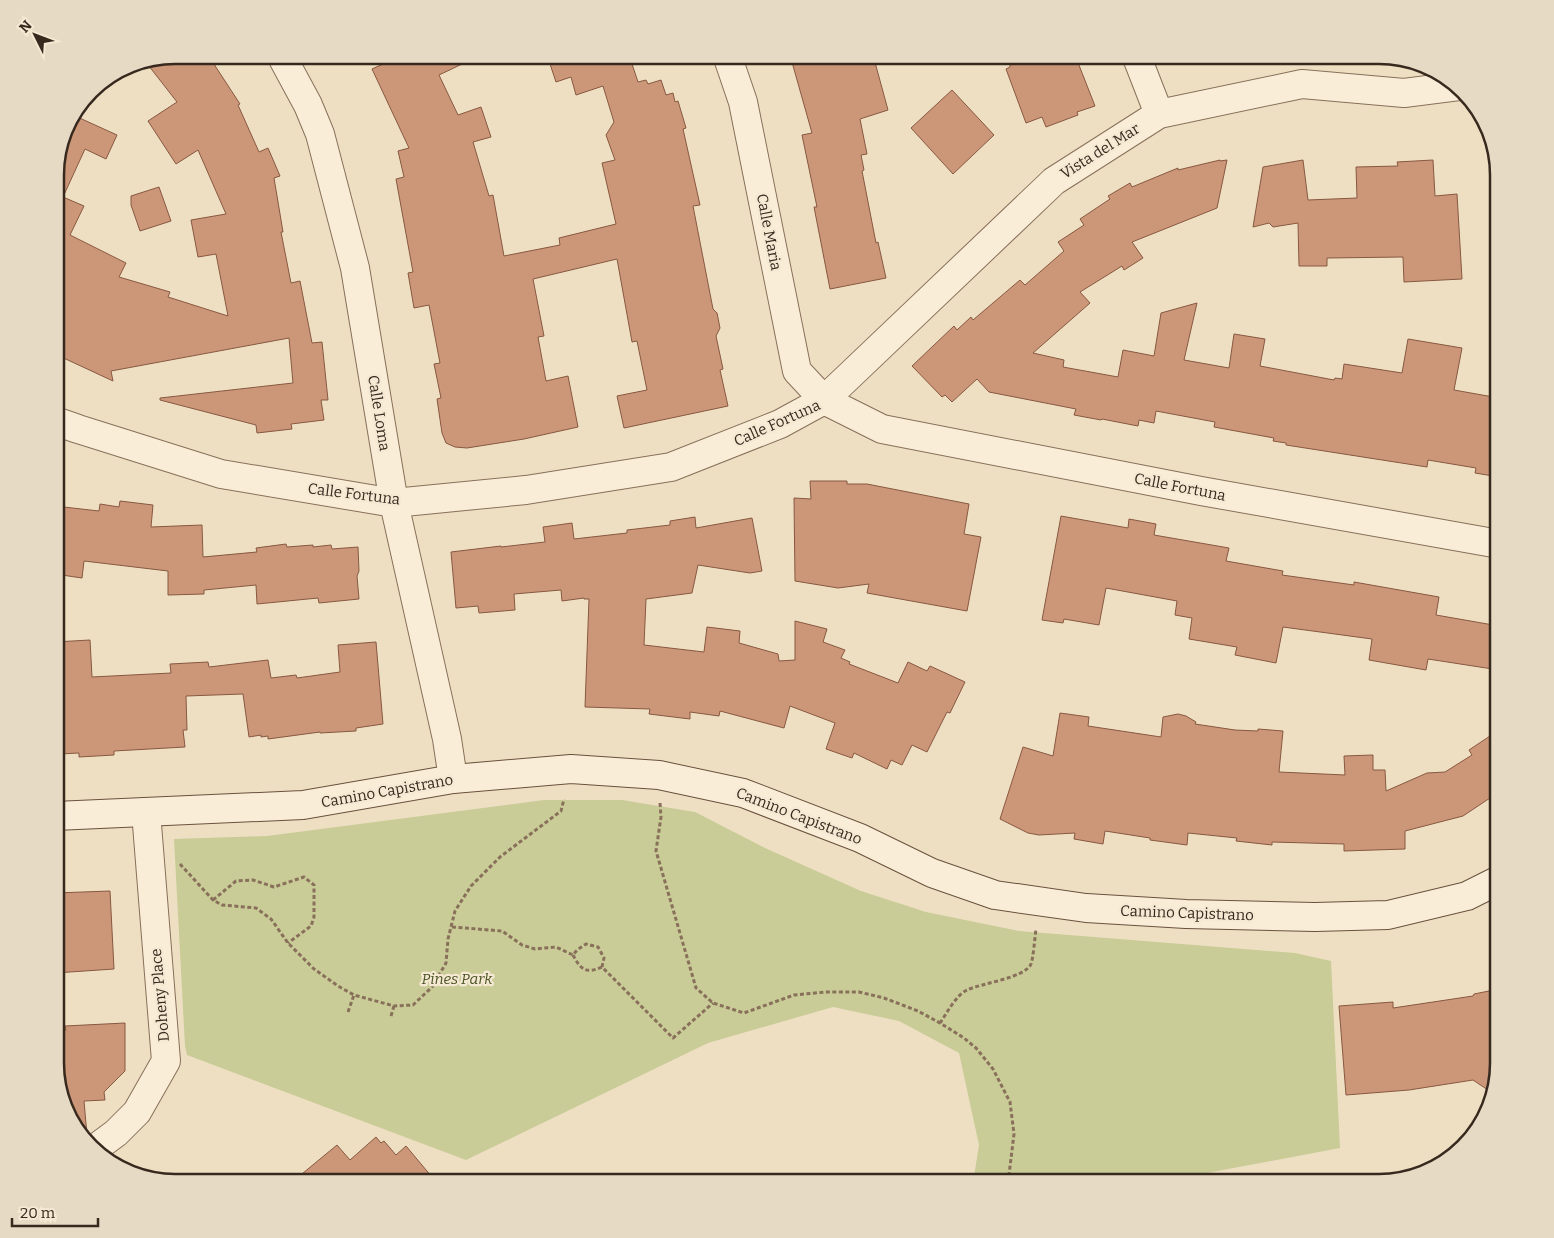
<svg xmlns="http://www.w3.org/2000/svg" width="1554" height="1238" viewBox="0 0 1554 1238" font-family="Bitter,serif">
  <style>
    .green { fill: #c9cc97 }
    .building { fill: #cc9779; stroke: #875840 }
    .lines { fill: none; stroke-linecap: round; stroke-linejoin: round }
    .street-casing { stroke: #88705a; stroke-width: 30 }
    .secondary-casing { stroke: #6a513d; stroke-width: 30 }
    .path { stroke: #88705a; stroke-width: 3; stroke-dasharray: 4 2.5; stroke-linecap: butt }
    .street { stroke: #f9edd7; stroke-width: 28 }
    .secondary { stroke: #f9edd7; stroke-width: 28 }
    .labels { text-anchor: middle; stroke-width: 4.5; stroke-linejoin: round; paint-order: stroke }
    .street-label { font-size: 15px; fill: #38291e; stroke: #f5e9d3 }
    .park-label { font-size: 15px; font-style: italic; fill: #4b5425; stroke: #f5e9d3 }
    .rim { fill: none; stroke: #38291e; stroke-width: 2.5 }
  </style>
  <rect width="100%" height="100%" fill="#eedfc3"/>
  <path class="green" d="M 544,800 L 622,800 L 695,812 L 765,848 L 861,891 L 926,912 L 1019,931 L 1295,953 L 1331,961 L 1340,1148 L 1154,1183 L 973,1183 L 979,1145 L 959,1053 L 899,1021 L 833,1007 L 708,1043 L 466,1160 L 187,1055 L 185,1046 L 174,839 L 267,836 Z"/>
  <path class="building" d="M 175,55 L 208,55 L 240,104 L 238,105 L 259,152 L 268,148 L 280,176 L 274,178 L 283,232 L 281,232 L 291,283 L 300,281 L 312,343 L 322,342 L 328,400 L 321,400 L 324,420 L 291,424 L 292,429 L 257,433 L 256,425 L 160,400 L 160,398 L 293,383 L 289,338 L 111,371 L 113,381 L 55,354 L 55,167 L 67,122 L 73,115 L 117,135 L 106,159 L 85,149 L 63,197 L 84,206 L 70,235 L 126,263 L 119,277 L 170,292 L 168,297 L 228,316 L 216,254 L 198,257 L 191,220 L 226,214 L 198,150 L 176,164 L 148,121 L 177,102 L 145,61 Z
    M 377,55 L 481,55 L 439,75 L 458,115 L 481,107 L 491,137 L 473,142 L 489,196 L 493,195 L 504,256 L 560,245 L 559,238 L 616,224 L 602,163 L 615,160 L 606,135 L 614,122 L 603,86 L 576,95 L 571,77 L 556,82 L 547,55 L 629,55 L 638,82 L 646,80 L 648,84 L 661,80 L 666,95 L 673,93 L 675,102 L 678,101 L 686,128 L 683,129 L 700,205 L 693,206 L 713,309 L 717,313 L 720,328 L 716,336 L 723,369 L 720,370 L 728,406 L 624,428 L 617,396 L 647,390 L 637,341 L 632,342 L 617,259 L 533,279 L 544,336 L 538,337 L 546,381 L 568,376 L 578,427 L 524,439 L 467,448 L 455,447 L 446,443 L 442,433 L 437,399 L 441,398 L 434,364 L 440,363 L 429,305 L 414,308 L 408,273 L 413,272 L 396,179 L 404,177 L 398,151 L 409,148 L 372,69 L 383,64 Z
    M 790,55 L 873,55 L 888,110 L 860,119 L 867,154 L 861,155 L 864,170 L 862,171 L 876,243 L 878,242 L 886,278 L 830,289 L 814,207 L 817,207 L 802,135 L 812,133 Z
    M 1034,55 L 1075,55 L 1095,106 L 1077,112 L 1078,115 L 1046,127 L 1042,117 L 1026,123 L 1006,69 L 1010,67 L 1010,64 Z
    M 952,90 L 994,135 L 953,174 L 911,128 Z
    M 1220,160 L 1220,161 L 1227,160 L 1217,208 L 1132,242 L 1143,258 L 1124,270 L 1122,266 L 1080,292 L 1090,303 L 1033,353 L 1064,360 L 1063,367 L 1118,377 L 1123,350 L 1154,356 L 1161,313 L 1197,303 L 1184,360 L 1229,368 L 1234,334 L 1265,339 L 1260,366 L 1334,380 L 1335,378 L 1342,379 L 1344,364 L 1402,373 L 1408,339 L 1462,348 L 1454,390 L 1499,398 L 1499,477 L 1475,473 L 1476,468 L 1428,460 L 1427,467 L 1286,445 L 1286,443 L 1273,441 L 1274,438 L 1214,427 L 1215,422 L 1156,411 L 1154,423 L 1139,420 L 1138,426 L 1102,419 L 1101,420 L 1074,415 L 1076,409 L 989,392 L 977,379 L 952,402 L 945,395 L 942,397 L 912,366 L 954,326 L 957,330 L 971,317 L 973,320 L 1020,280 L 1025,285 L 1064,251 L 1058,242 L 1084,225 L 1080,219 L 1110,199 L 1108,196 L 1130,183 L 1132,187 L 1178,168 L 1178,170 Z
    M 1303,160 L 1308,200 L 1357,198 L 1356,167 L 1398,166 L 1397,162 L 1433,160 L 1435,196 L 1457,194 L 1462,279 L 1404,282 L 1403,257 L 1327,258 L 1327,266 L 1299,266 L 1298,223 L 1273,227 L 1269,223 L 1253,227 L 1263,167 Z
    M 159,187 L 171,221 L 140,231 L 131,205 L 131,196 Z
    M 810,481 L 847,481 L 847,484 L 867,484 L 969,504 L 964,534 L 981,537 L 967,611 L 867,593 L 869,584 L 838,588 L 795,581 L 794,498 L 811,499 Z
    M 120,501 L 153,505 L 151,527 L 202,525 L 203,557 L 257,552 L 256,548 L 286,544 L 287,547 L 313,545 L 313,547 L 331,545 L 332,549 L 358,547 L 359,571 L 357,576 L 359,599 L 319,603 L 318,598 L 257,604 L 256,585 L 204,590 L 204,594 L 168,595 L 168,571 L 84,561 L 82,578 L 55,574 L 55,506 L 99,511 L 100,504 L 119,507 Z
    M 1061,516 L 1128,528 L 1129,519 L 1156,524 L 1154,535 L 1229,548 L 1226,561 L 1283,571 L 1282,575 L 1354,585 L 1354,582 L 1439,597 L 1436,615 L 1499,626 L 1499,670 L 1428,659 L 1426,670 L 1369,660 L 1372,639 L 1283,627 L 1276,663 L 1235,655 L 1237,647 L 1189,639 L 1192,618 L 1175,615 L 1177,601 L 1106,588 L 1099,625 L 1064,619 L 1063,623 L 1042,620 Z
    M 695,517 L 696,528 L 752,518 L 762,571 L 750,573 L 698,565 L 692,593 L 646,599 L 644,645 L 704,652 L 707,627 L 740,631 L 739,643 L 778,654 L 779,661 L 795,660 L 795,621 L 827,629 L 823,642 L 845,650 L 841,658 L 850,662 L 849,664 L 898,683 L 908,662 L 927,671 L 930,666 L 965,682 L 950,713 L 947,712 L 927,752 L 912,745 L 902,765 L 891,760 L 887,769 L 854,753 L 852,758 L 826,749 L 835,723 L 790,706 L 784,728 L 720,711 L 719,716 L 690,712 L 690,719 L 649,714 L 650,709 L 585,707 L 589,599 L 584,599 L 584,598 L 562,601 L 561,590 L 514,594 L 515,610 L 479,613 L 478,606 L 456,608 L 451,552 L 501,546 L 501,547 L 545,542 L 543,527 L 572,523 L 574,539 L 627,533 L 627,530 L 670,525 L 670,521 Z
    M 90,640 L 92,677 L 171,673 L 170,664 L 208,662 L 209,667 L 268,660 L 271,678 L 296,675 L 297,678 L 340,672 L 338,645 L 376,642 L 383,724 L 356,728 L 356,731 L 320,733 L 320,732 L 268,739 L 268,736 L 261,737 L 261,735 L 249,737 L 243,694 L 186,696 L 187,730 L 183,730 L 185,747 L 114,751 L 114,755 L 79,757 L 79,753 L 59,754 L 55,690 L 55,642 Z
    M 1060,713 L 1089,717 L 1088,726 L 1161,737 L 1163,717 L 1178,714 L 1186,716 L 1196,722 L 1195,724 L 1235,730 L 1258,731 L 1258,729 L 1283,731 L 1279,772 L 1345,775 L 1344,756 L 1373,755 L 1373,770 L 1385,770 L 1386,791 L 1427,773 L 1445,772 L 1472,755 L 1469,750 L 1499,730 L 1499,792 L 1463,816 L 1405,831 L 1405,849 L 1344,851 L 1344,844 L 1272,842 L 1272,845 L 1236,841 L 1237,838 L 1188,833 L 1187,845 L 1150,840 L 1150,838 L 1105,831 L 1103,844 L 1074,839 L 1075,833 L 1039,835 L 1028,833 L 1000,819 L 1023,747 L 1053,756 Z
    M 110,891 L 114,969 L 55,973 L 55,893 Z
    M 1499,989 L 1499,1063 L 1494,1094 L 1473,1080 L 1409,1090 L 1346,1095 L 1339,1006 L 1393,1002 L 1393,1008 L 1473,996 L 1474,994 Z
    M 125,1023 L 125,1071 L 104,1092 L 105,1100 L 84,1101 L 87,1135 L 84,1137 L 67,1116 L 55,1071 L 55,1031 L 66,1030 L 65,1026 Z
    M 376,1137 L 381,1143 L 384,1141 L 396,1155 L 406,1146 L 437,1183 L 291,1183 L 337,1145 L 350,1160 Z"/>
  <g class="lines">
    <defs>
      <path id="street" d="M 281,55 L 308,105 L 320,134 L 355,268 L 394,503 L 447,739 L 453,779
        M 727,55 L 743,102 L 797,371 L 824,400 L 1054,181 L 1159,114 L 1302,84 L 1404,93 L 1459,86
        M 1136,55 L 1159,114
        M 55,421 L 78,429 L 221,474 L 394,503 L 526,490 L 671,467 L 780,424 L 824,400 L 882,429 L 1201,491 L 1499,544
        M 93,1150 L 116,1133 L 137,1112 L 166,1061 L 146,812"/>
      <path id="secondary" d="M 55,816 L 303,805 L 453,779 L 571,769 L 659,775 L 743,793 L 860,838 L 932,873 L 995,895 L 1086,908 L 1186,914 L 1315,917 L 1388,915 L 1467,896 L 1499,880"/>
    </defs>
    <use href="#street" class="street-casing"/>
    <use href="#secondary" class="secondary-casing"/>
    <path class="path" d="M 660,803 L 661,817 L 656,851 L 696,988 L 713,1003 L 744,1013 L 794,995 L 826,992 L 859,992 L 884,998 L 918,1011 L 940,1023 L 964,1038 L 976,1048 L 993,1069 L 1010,1102 L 1014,1134 L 1008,1183
      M 180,864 L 213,900 L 222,905 L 256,908 L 271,919 L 288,943 L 314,969 L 338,986 L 354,995 L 394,1006 L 413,1005 L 432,987 L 446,963 L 448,939 L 455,911 L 471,886 L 500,857 L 561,811 L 564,799
      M 213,900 L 236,881 L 253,880 L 274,887 L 304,877 L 314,885 L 314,917 L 311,926 L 288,943
      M 452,927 L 502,931 L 522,945 L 535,949 L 556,947 L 573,955 L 577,950 L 586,944 L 598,947 L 604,958 L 602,967 L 673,1038 L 713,1003
      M 573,955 C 581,970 586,974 602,967
      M 348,1012 L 354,995
      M 391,1016 L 394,1006
      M 940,1023 C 947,1013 956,995 967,990 C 982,983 1025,978 1031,964 C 1033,960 1035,936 1036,929"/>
    <use href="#street" class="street"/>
    <use href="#secondary" class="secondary"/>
  </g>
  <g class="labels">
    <g class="street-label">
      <text transform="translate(1100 151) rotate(-32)" y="5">Vista del Mar</text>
      <text transform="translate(769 232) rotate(79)" y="5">Calle Maria</text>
      <text transform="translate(379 413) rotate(81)" y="5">Calle Loma</text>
      <text transform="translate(777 423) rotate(-24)" y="5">Calle Fortuna</text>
      <text transform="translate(1180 487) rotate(11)" y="5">Calle Fortuna</text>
      <text transform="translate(354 494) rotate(7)" y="5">Calle Fortuna</text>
      <text transform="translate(387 791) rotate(-10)" y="5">Camino Capistrano</text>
      <text transform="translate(799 816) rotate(21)" y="5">Camino Capistrano</text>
      <text transform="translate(1187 913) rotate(2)" y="5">Camino Capistrano</text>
      <text transform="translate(160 995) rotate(-95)" y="5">Doheny Place</text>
    </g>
    <g class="park-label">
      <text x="457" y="984">Pines Park</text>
    </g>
  </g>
  <path d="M0 0H1554V1238H0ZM175 64H1379A111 111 0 0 1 1490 175V1063A111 111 0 0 1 1379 1174H175A111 111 0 0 1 64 1063V175A111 111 0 0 1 175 64Z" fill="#e6dac5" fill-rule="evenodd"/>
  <path class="rim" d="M175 64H1379A111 111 0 0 1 1490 175V1063A111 111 0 0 1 1379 1174H175A111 111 0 0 1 64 1063V175A111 111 0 0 1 175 64Z"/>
  <g transform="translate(35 35) rotate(312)" stroke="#f5e9d3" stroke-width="4" paint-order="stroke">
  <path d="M0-4L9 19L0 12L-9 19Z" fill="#38291e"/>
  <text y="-8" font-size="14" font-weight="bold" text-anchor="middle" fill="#38291e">N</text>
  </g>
  <path d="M12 1218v8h86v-8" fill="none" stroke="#38291e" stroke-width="2.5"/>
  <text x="20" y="1218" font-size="15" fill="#38291e" stroke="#f5e9d3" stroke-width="4" paint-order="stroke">20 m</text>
</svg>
